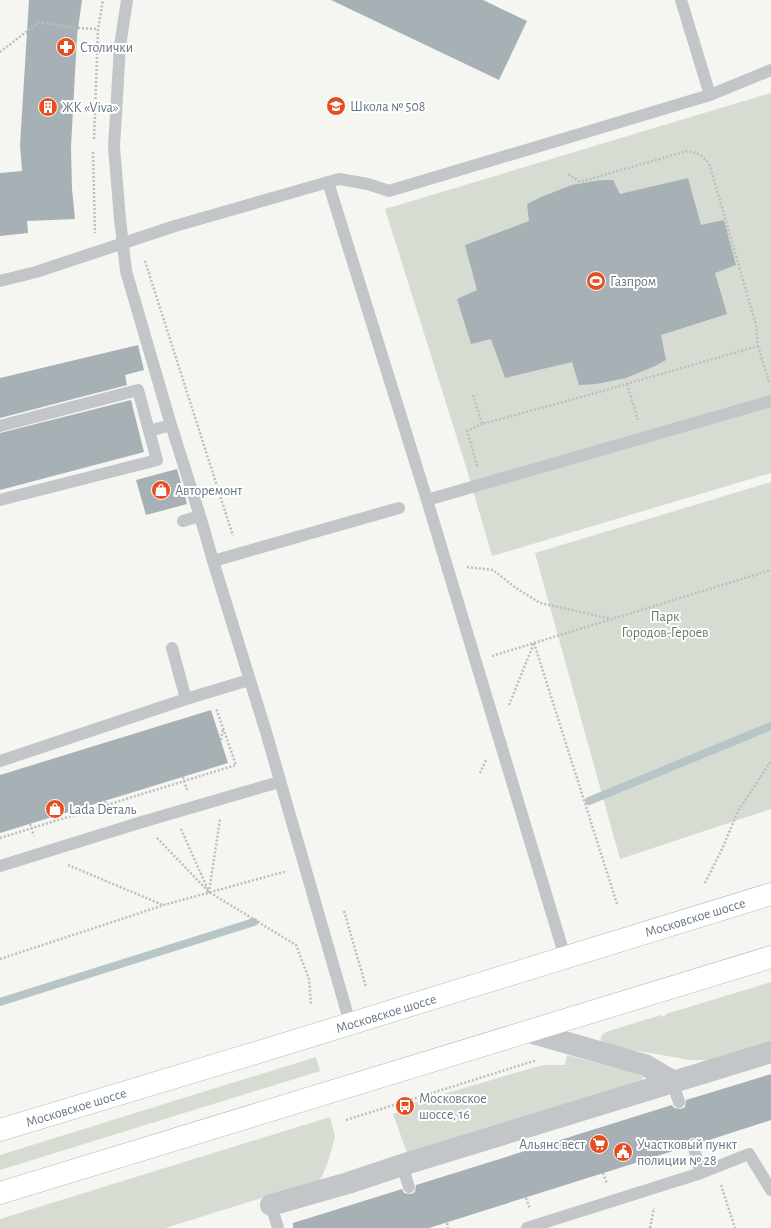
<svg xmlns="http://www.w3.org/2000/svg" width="771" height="1228" viewBox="0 0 771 1228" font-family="'Alegreya Sans',sans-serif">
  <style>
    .green { fill: #d6dcd2 }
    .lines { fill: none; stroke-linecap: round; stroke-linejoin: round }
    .stream { stroke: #b7c5c8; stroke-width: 8 }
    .building { fill: #a7b0b5 }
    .primary-casing { stroke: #b5b9bd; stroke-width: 23 }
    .path { stroke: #bcbec0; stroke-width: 2.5; stroke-dasharray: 2 2; stroke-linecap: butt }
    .service { stroke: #c2c6c9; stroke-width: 12 }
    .minor { stroke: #c2c6c9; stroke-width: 22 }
    .primary { stroke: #fff; stroke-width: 22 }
    .labels { text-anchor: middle; stroke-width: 4; stroke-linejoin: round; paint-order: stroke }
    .poi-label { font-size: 14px; fill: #647583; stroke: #fff; text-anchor: start }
    .park-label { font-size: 14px; fill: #677a62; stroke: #fff }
    .street-label { font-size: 14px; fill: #647583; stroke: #fff }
  </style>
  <rect width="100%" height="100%" fill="#f5f5f1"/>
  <path class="green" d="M 771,93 L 771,473 L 492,556 L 468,473 L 385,209 Z
    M 771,482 L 771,809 L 620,859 L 535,553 Z
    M 771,982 L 771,1041 L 709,1060 L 690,1060 L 610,1046 L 603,1043 L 600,1039 L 602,1035 L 606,1032 L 661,1015 L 662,1017 L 666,1015 L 666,1014 Z
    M 567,1055 L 635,1073 L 643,1077 L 642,1081 L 407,1153 L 393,1114 L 414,1106 L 413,1103 L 532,1068 L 544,1065 L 565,1065 Z
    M 316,1057 L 320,1071 L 0,1170 L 0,1155 Z
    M 330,1117 L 335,1137 L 327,1165 L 320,1180 L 165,1228 L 0,1228 L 0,1219 Z"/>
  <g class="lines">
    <path class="stream" d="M 589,801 L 771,726
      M 0,1002 L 254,922"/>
  </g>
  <path class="building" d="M 29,0 L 82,0 L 77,36 L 71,147 L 72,189 L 75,219 L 27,221 L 28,233 L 0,236 L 0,173 L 22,171 L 20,145 Z
    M 331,0 L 483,0 L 527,21 L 499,80 Z
    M 688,178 L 701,225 L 724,220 L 736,265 L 715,273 L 727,314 L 661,335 L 666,360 L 655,366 L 626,378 L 596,384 L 579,385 L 572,362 L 505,378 L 491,339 L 471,344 L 457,299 L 477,290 L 465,245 L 529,221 L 527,204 L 541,197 L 572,185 L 601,180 L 613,180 L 620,194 Z
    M 138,345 L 144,370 L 125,375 L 127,385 L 0,418 L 0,378 Z
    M 131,400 L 144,452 L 0,490 L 0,433 Z
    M 177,469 L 187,504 L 146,515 L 136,480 Z
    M 211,710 L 228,763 L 0,833 L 0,775 Z
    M 771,1074 L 771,1120 L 700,1143 L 695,1138 L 691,1138 L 686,1143 L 686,1147 L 429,1228 L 293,1228 L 293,1223 L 402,1189 L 404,1193 L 411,1194 L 415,1192 L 416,1185 L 672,1105 L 674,1108 L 681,1109 L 685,1107 L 686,1100 Z"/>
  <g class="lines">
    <defs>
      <path id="primary" d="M 0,1130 L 262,1051 L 771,894
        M 0,1193 L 771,957"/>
    </defs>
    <use href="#primary" class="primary-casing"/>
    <path class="path" d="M 78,28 L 98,29
      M 0,52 L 39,22 L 75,28
      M 94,139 L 98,29 L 103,0
      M 93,152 L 95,233
      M 145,261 L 233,536
      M 758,346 L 769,382
      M 627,384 L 638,420
      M 473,395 L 482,424 L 592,394 L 758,346 L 756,325 L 710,166 C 704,156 699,153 687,151 L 580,182 L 568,174
      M 476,466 L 477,465 L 467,431 L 482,424
      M 467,567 L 493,570 L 516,588 L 540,603 L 612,619
      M 534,643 L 617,904
      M 492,656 L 771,570
      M 509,705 L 534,643
      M 221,740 L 223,729
      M 480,773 L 486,760
      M 183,777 L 187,790
      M 105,801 L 109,812
      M 30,824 L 34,836
      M 181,829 L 209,892 L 220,819
      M 0,838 L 236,765 L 216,708
      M 157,838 L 209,892 L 296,945 L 309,979 L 311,1004
      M 68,865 L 163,905
      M 705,883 L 722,849 L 738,811 L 771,761
      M 344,911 L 366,987
      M 0,959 L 164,905 L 287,871
      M 346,1120 L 537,1060
      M 603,1173 L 607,1184
      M 721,1185 L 735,1228
      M 526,1198 L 530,1209
      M 447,1223 L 448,1228
      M 650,1228 L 654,1208"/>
    <path class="service" d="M 127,0 L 120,46 L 114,147 L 120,219 L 126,271 L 171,425 L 200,516 L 213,561 L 266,732 L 350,1023
      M 681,0 L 710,95
      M 328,182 L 427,500 L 565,957
      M 0,281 L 36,272 L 175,226 L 339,179 L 368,184 L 389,191 L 710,95 L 771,70
      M 0,426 L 138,390 L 157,460 L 0,500
      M 149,431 L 171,425
      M 427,500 L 771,401
      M 183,521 L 200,516
      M 213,561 L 399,508
      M 172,648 L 186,699
      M 0,761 L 186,699 L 249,680
      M 0,866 L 142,822 L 279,782
      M 672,1081 L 679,1102
      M 693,1145 L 701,1173
      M 402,1165 L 409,1187
      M 271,1205 L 278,1228
      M 527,1228 L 701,1173 L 749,1154 L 771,1190"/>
    <path class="minor" d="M 529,1032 L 645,1065 L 672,1081
      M 271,1205 L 348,1183 L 402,1165 L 771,1052"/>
    <use href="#primary" class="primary"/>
  </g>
  <defs>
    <symbol id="pharmacy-disc" viewBox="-11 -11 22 22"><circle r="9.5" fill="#e54e21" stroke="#fff"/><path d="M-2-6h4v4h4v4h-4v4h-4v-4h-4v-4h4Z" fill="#fff"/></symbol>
    <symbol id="school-disc" viewBox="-11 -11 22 22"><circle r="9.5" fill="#e54e21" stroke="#fff"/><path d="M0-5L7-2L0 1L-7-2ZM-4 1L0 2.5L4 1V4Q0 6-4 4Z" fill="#fff"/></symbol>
    <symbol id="building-disc" viewBox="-11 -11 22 22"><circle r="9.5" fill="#e54e21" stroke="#fff"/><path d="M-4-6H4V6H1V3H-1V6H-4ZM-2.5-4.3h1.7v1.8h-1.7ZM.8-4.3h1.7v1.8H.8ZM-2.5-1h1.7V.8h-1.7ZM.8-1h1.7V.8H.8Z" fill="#fff"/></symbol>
    <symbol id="stadium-disc" viewBox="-11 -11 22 22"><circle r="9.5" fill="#e54e21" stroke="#fff"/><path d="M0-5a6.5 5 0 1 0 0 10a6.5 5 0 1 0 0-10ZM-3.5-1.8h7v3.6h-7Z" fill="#fff"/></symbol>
    <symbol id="shop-disc" viewBox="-11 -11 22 22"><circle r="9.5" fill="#e54e21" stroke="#fff"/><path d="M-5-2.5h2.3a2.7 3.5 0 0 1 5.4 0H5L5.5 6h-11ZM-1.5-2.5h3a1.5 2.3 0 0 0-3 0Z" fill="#fff"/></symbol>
    <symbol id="bus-disc" viewBox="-11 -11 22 22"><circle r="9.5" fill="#e54e21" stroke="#fff"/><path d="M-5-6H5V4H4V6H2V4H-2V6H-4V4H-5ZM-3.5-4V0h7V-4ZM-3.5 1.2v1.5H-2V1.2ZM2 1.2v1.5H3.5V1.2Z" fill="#fff"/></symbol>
    <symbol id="supermarket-disc" viewBox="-11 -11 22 22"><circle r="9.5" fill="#e54e21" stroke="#fff"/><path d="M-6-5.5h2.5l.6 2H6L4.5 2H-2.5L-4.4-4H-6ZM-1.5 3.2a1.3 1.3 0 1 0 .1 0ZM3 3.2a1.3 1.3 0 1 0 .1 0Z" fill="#fff"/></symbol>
    <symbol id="civic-disc" viewBox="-11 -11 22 22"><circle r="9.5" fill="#e54e21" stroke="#fff"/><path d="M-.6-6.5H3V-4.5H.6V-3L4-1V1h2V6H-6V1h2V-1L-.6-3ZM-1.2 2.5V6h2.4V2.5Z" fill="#fff"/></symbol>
  </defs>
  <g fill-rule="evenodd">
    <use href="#pharmacy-disc" x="55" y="36" width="22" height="22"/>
    <use href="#school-disc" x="325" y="95" width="22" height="22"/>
    <use href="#building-disc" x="37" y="96" width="22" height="22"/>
    <use href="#stadium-disc" x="585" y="270" width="22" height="22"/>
    <use href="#shop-disc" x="150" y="479" width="22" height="22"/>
    <use href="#shop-disc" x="44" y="798" width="22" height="22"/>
    <use href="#bus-disc" x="394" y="1095" width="22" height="22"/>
    <use href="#supermarket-disc" x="588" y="1133" width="22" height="22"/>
    <use href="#civic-disc" x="612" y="1141" width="22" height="22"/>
  </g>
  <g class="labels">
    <g class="poi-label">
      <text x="80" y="52">Столички</text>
      <text x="350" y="111">Школа № 508</text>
      <text x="62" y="112">ЖК «Viva»</text>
      <text x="610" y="286">Газпром</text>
      <text x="175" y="495">Авторемонт</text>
      <text x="69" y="814">Lada Dеталь</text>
      <text x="419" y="1103">Московское<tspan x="419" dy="16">шоссе, 16</tspan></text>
      <text x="585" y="1149" text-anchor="end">Альянс вест</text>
      <text x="637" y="1149">Участковый пункт<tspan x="637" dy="16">полиции № 28</tspan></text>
    </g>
    <g class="park-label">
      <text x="665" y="621">Парк<tspan x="665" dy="16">Городов-Героев</tspan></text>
    </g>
    <g class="street-label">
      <text transform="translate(695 917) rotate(-17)" y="5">Московское шоссе</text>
      <text transform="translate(386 1013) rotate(-17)" y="5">Московское шоссе</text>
      <text transform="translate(76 1107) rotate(-17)" y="5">Московское шоссе</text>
    </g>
  </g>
</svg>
